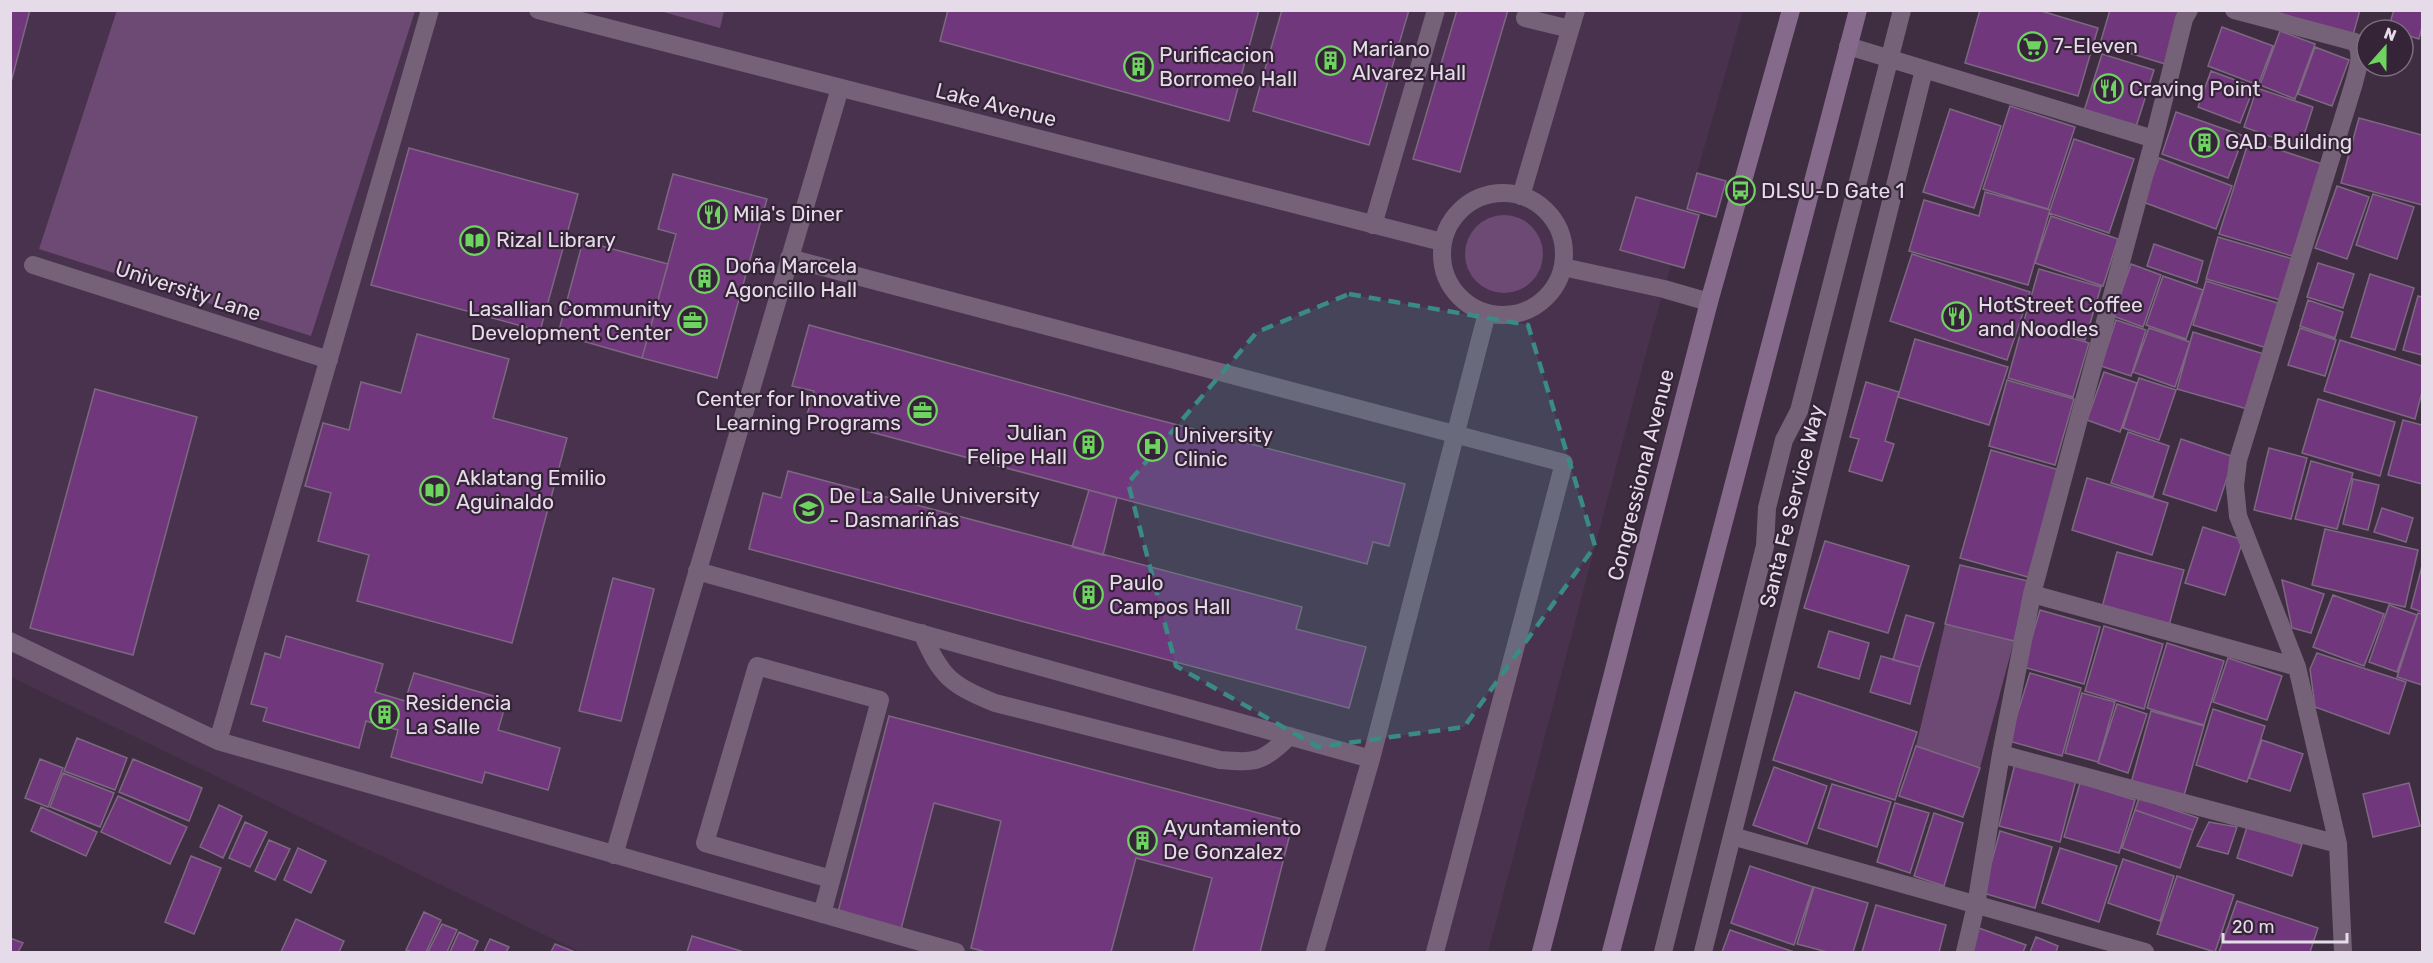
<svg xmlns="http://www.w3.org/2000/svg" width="2433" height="963" viewBox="0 0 2433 963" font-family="Rubik,sans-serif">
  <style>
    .built { fill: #49324d }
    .green { fill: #6d4a73 }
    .building { fill: #71377c; stroke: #7c6880; stroke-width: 1.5 }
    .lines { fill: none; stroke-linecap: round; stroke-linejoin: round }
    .lane { stroke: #756279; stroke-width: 18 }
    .street { stroke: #756279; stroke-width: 18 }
    .secondary { stroke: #866a8c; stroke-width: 18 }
    .marked { fill: #3a8a86; fill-opacity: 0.2; stroke: #3a8a86; stroke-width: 4.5; stroke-dasharray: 12 8; stroke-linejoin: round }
    .labels { text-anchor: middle; stroke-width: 4.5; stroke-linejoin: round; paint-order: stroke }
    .poi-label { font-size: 21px; fill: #e6dbe8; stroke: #352438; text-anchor: start }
    .street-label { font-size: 21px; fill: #e6dbe8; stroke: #352438 }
  </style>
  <rect width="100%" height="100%" fill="#3f2e42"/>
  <path class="built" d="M 10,11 L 1743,11 L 1650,338 L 1488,952 L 580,952 L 11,677 Z"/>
  <path class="green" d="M 117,10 L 415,11 L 311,336 L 39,249 Z
    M 660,11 L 724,11 L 720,28 Z
    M1465 254a39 39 0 1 1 78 0a39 39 0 1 1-78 0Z
    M 1945,624 L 2014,641 L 1980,768 L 1916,746 Z"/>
  <path class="building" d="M 10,10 L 30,10 L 10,86 Z
    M 948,10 L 1259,10 L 1229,121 L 940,41 Z
    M 1282,10 L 1409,10 L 1369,145 L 1253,111 Z
    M 1457,10 L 1508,10 L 1460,172 L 1413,159 Z
    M 1980,10 L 2038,10 L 2098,28 L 2078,96 L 1965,63 Z
    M 2110,10 L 2182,10 L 2165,64 L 2100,44 Z
    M 2269,10 L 2360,10 L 2353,35 Z
    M 2394,10 L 2422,10 L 2422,27 L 2419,39 L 2403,34 L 2403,30 L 2388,29 Z
    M 2222,27 L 2273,46 L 2258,85 L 2208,66 Z
    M 2280,31 L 2315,44 L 2295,99 L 2260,85 Z
    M 2315,47 L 2349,60 L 2332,106 L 2298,94 Z
    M 2102,54 L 2154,70 L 2135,130 L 2083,114 Z
    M 2211,71 L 2254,87 L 2240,123 L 2198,107 Z
    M 2257,88 L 2313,107 L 2300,147 L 2244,127 Z
    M 2010,106 L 2075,127 L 2048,209 L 1983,189 Z
    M 1950,109 L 2001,126 L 1974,208 L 1923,192 Z
    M 2176,112 L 2244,136 L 2228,178 L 2162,154 Z
    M 2359,118 L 2422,135 L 2422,205 L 2341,183 Z
    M 2074,139 L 2134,159 L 2109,233 L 2049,213 Z
    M 2249,140 L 2322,164 L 2292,256 L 2219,234 Z
    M 409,148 L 578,194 L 540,331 L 371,285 Z
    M 2159,158 L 2232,186 L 2216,229 L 2143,202 Z
    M 1697,173 L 1726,181 L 1716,217 L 1687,209 Z
    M 673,174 L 767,199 L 717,378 L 642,358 L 676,234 L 658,229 Z
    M 2337,186 L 2369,197 L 2347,259 L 2315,248 Z
    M 1985,192 L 2050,210 L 2028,285 L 1909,251 L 1924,200 L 1979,216 Z
    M 2373,194 L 2414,207 L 2397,259 L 2356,245 Z
    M 1636,197 L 1699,215 L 1684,268 L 1620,250 Z
    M 2051,216 L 2118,239 L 2103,286 L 2035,263 Z
    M 2218,237 L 2296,260 L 2284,301 L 2206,279 Z
    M 583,241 L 668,264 L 642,358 L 558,334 Z
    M 2154,244 L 2203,261 L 2197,283 L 2147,266 Z
    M 1912,254 L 2030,292 L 2007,360 L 1890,321 Z
    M 2318,263 L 2354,274 L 2343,308 L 2307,297 Z
    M 2131,264 L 2161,275 L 2143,327 L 2113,316 Z
    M 2039,269 L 2101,287 L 2085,340 L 2024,321 Z
    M 2370,274 L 2414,288 L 2395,350 L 2351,337 Z
    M 2163,276 L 2203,290 L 2186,339 L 2146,325 Z
    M 2206,281 L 2284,305 L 2270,349 L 2193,325 Z
    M 2418,296 L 2422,297 L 2422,355 L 2403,350 Z
    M 2308,300 L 2343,312 L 2335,338 L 2300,326 Z
    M 2116,320 L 2146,330 L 2131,376 L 2101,366 Z
    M 2023,324 L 2089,343 L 2073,397 L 2008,378 Z
    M 809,325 L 1124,411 L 1405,484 L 1389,546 L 1373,542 L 1367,564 L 807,415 L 814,391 L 792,386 Z
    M 2149,328 L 2190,342 L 2175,387 L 2133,372 Z
    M 2300,328 L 2336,340 L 2325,376 L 2288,365 Z
    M 2193,332 L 2267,355 L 2251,410 L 2177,389 Z
    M 417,334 L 509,359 L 493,418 L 567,438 L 512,643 L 357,601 L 369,555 L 318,541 L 331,493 L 305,486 L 323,423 L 349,430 L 361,382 L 401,393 Z
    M 1915,339 L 2008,367 L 1989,425 L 1898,397 Z
    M 2340,340 L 2422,366 L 2422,392 L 2415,419 L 2324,391 Z
    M 2104,372 L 2137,383 L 2120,432 L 2087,420 Z
    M 2139,378 L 2176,390 L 2159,440 L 2123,428 Z
    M 2007,380 L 2074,399 L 2055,465 L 1989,446 Z
    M 1866,382 L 1899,392 L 1885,441 L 1894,444 L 1882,481 L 1849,471 L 1859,439 L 1850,437 Z
    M 95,389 L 197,417 L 133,655 L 30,628 Z
    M 2318,399 L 2395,422 L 2380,476 L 2302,453 Z
    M 2403,420 L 2422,425 L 2422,484 L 2388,475 Z
    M 2128,432 L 2169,446 L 2153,497 L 2111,483 Z
    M 2181,439 L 2234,457 L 2216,511 L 2163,494 Z
    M 2269,448 L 2307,458 L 2291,519 L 2254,510 Z
    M 1991,450 L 2059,470 L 2028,577 L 1960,558 Z
    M 2311,461 L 2353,473 L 2337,529 L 2295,519 Z
    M 788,471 L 1302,607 L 1296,629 L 1366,647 L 1349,708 L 749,549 L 763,493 L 781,498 Z
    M 2087,478 L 2168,503 L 2152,555 L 2072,530 Z
    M 2353,479 L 2379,485 L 2368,530 L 2343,524 Z
    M 1089,490 L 1117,498 L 1103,555 L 1072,547 Z
    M 2382,508 L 2413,518 L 2406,542 L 2374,532 Z
    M 2203,527 L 2243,540 L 2225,595 L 2185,583 Z
    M 2325,529 L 2418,550 L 2405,607 L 2312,585 Z
    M 1825,541 L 1909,566 L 1888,633 L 1804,608 Z
    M 2117,552 L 2184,570 L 2168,629 L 2101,611 Z
    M 1960,565 L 2028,581 L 2014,641 L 1945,624 Z
    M 2422,566 L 2422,612 L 2411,608 Z
    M 613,578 L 654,589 L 621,721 L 579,711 Z
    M 2282,580 L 2324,594 L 2311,633 L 2292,628 Z
    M 2333,595 L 2384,614 L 2364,666 L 2313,647 Z
    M 2389,605 L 2417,615 L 2397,672 L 2369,662 Z
    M 2040,610 L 2100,627 L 2084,684 L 2023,667 Z
    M 2418,613 L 2422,614 L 2422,685 L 2397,677 Z
    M 1906,615 L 1934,623 L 1920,667 L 1893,660 Z
    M 2104,626 L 2163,644 L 2144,709 L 2085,691 Z
    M 1829,631 L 1869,643 L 1859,679 L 1818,667 Z
    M 286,636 L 383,664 L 375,692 L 405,701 L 414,673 L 507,700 L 498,730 L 560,748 L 548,790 L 485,772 L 482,783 L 391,757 L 398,730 L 366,721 L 359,748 L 263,721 L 267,708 L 251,704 L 265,653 L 280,658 Z
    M 2167,643 L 2224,661 L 2204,725 L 2147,708 Z
    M 2317,653 L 2406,682 L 2389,734 L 2315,707 L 2310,669 Z
    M 1881,656 L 1920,667 L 1910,704 L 1870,692 Z
    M 2228,658 L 2282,676 L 2267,720 L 2213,702 Z
    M 2030,673 L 2081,688 L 2062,756 L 2009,741 Z
    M 1795,692 L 1917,732 L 1895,800 L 1773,760 Z
    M 2082,693 L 2115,702 L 2098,762 L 2065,753 Z
    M 2117,704 L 2147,714 L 2128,773 L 2098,763 Z
    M 2213,709 L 2265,726 L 2247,782 L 2196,765 Z
    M 2151,711 L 2204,726 L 2183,799 L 2131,783 Z
    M 889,716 L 1293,822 L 1260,952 L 1193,952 L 1212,878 L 1136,858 L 1111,952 L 986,952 L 971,948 L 1001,821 L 934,803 L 900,933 L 837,916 Z
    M 77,738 L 127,758 L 115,790 L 64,771 Z
    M 2262,740 L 2303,754 L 2290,791 L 2249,778 Z
    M 1916,746 L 1980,768 L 1963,817 L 1899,796 Z
    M 40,759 L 63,768 L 48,807 L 25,798 Z
    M 133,759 L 202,788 L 189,821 L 119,792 Z
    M 2015,764 L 2076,780 L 2060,842 L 1999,826 Z
    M 1774,767 L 1827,786 L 1807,844 L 1753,825 Z
    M 63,773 L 114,793 L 100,827 L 50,807 Z
    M 2080,783 L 2135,800 L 2119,853 L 2064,837 Z
    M 2409,783 L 2420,826 L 2373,837 L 2363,794 Z
    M 1832,784 L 1891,802 L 1877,847 L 1818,828 Z
    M 118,796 L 187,827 L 170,864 L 101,832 Z
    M 2139,798 L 2198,818 L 2193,830 L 2135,810 Z
    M 1895,803 L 1929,813 L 1910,873 L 1877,862 Z
    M 219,805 L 242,816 L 223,858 L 200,847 Z
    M 41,807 L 97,832 L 86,856 L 31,831 Z
    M 2135,810 L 2193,830 L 2180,868 L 2122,848 Z
    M 1934,813 L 1963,823 L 1944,886 L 1914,876 Z
    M 245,822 L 267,832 L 250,867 L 229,858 Z
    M 2209,822 L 2237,827 L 2228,854 L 2197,846 Z
    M 2247,827 L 2302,844 L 2292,876 L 2237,858 Z
    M 2000,831 L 2052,847 L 2035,908 L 1983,893 Z
    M 269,840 L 290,849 L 275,880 L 255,871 Z
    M 298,848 L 326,861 L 311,893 L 284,880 Z
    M 2060,848 L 2117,866 L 2099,922 L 2042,903 Z
    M 191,856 L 221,868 L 194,934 L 165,922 Z
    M 2123,859 L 2174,876 L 2160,921 L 2108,903 Z
    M 1750,866 L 1813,887 L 1794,945 L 1731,923 Z
    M 2177,876 L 2234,895 L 2215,952 L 2157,934 Z
    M 1814,887 L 1868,903 L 1853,952 L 1827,952 L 1797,944 Z
    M 2237,901 L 2318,928 L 2310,952 L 2219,952 Z
    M 1876,905 L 1946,925 L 1939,952 L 1862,952 Z
    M 424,912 L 441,920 L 426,952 L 412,952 L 406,950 Z
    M 296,919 L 344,941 L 339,952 L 281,952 Z
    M 442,924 L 457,930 L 447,952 L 428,952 Z
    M 1976,927 L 2026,945 L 2023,952 L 1968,952 Z
    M 1730,930 L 1794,952 L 1722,952 Z
    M 459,932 L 478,941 L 473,952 L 450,952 Z
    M 692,936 L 744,952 L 687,952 Z
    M 2036,937 L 2058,946 L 2056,952 L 2030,952 Z
    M 10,938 L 23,943 L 18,952 L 10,952 Z
    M 490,939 L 509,947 L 506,952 L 484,952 Z
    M 555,944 L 575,952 L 551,952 Z"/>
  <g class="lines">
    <path class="lane" d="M 1525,18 L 1570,29
      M1442 254a61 61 0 1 1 122 0a61 61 0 1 1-122 0Z
      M 1521,196 L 1576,10
      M 1373,225 L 1436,10
      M 789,258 L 1564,463 L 1435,952
      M 33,265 L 329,360
      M 1563,267 L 1664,289 L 1709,302
      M 697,571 L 1371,759
      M 922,633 C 941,677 951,685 995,703 L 1220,760 C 1258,763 1262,762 1290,736
      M 10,641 L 218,741 L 956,952
      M 218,741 L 430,10
      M 1732,836 L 2145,952
      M 614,855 L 840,88
      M 822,914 L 880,700 L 757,666 L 705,843 L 831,879
      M 1315,952 L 1371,759 L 1487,313
      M 1703,952 L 1924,70"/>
    <path class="street" d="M 538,10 L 1442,242
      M 2234,10 L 2355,42 C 2364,54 2357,70 2354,83 L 2238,460 L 2235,486 L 2238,516 L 2297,667 L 2338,844 L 2343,952
      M 1848,46 L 2154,139
      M 2032,594 L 2297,667
      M 2001,754 L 2338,844
      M 1663,952 L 1765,546 L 1767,508 L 1784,440 L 1799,411 L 1902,10
      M 1965,952 L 1976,905 L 2001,754 L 2032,594 L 2154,139 L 2184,19 L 2189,10"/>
    <path class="secondary" d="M 1541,952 L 1709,302 L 1791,10
      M 1611,952 L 1858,10"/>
  </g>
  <path class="marked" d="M 1349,294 L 1528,325 L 1595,546 L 1464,727 L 1318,747 L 1176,666 L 1128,483 L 1257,332 Z"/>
  <defs>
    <symbol id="supermarket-ring" viewBox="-11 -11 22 22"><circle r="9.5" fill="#352438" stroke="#6ed360" stroke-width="1.5"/><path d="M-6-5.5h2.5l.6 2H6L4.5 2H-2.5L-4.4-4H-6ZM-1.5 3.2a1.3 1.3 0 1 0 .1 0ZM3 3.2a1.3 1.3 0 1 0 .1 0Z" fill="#6ed360"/></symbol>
    <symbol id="building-ring" viewBox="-11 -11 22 22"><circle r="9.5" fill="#352438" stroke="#6ed360" stroke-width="1.5"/><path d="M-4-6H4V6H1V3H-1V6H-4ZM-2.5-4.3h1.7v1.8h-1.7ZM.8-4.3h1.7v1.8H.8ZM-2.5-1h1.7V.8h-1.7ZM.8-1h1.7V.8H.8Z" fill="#6ed360"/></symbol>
    <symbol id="restaurant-ring" viewBox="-11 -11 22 22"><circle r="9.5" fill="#352438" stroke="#6ed360" stroke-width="1.5"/><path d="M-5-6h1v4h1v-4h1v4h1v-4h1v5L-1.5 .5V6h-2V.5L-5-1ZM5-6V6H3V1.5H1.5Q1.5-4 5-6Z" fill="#6ed360"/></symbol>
    <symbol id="bus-ring" viewBox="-11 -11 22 22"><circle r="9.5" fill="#352438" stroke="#6ed360" stroke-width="1.5"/><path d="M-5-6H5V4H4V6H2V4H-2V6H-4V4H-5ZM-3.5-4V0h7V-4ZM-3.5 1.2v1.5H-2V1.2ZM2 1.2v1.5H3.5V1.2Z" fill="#6ed360"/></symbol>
    <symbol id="library-ring" viewBox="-11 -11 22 22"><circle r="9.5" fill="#352438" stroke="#6ed360" stroke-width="1.5"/><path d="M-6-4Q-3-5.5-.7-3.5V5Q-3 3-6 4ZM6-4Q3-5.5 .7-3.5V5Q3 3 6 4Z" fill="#6ed360"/></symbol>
    <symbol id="office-ring" viewBox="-11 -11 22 22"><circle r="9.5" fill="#352438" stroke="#6ed360" stroke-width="1.5"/><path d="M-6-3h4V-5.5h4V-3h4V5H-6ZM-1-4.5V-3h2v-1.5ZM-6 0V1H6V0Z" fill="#6ed360"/></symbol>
    <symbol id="hospital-ring" viewBox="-11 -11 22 22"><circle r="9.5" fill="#352438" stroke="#6ed360" stroke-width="1.5"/><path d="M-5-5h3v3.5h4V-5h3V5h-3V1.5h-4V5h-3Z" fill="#6ed360"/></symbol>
    <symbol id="university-ring" viewBox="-11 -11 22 22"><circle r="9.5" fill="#352438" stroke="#6ed360" stroke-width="1.5"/><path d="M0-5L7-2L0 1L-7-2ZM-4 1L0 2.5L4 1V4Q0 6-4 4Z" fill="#6ed360"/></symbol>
  </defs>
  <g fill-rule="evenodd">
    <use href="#supermarket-ring" x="2016" y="30" width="33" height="33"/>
    <use href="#building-ring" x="1314" y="44" width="33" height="33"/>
    <use href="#building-ring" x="1122" y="50" width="33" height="33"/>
    <use href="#restaurant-ring" x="2092" y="72" width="33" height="33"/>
    <use href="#building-ring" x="2188" y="126" width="33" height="33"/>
    <use href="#bus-ring" x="1724" y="174" width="33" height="33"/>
    <use href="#restaurant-ring" x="696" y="198" width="33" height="33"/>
    <use href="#library-ring" x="458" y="224" width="33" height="33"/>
    <use href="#building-ring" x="688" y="262" width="33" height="33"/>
    <use href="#restaurant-ring" x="1940" y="300" width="33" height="33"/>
    <use href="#office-ring" x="676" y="304" width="33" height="33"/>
    <use href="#office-ring" x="906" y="394" width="33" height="33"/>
    <use href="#building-ring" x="1072" y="428" width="33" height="33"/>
    <use href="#hospital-ring" x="1136" y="430" width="33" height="33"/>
    <use href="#library-ring" x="418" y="474" width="33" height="33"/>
    <use href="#university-ring" x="792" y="492" width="33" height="33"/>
    <use href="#building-ring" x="1072" y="578" width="33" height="33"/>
    <use href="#building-ring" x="368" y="698" width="33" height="33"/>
    <use href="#building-ring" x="1126" y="824" width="33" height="33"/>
  </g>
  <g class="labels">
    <g class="poi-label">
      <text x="2053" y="53">7-Eleven</text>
      <text x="1352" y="56">Mariano<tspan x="1352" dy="24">Alvarez Hall</tspan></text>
      <text x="1159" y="62">Purificacion<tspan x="1159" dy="24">Borromeo Hall</tspan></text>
      <text x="2129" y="96">Craving Point</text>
      <text x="2225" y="149">GAD Building</text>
      <text x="1761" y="198">DLSU-D Gate 1</text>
      <text x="733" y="221">Mila's Diner</text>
      <text x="496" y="247">Rizal Library</text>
      <text x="725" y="273">Doña Marcela<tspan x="725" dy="24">Agoncillo Hall</tspan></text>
      <text x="1978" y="312">HotStreet Coffee<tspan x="1978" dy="24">and Noodles</tspan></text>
      <text x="672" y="316" text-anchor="end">Lasallian Community<tspan x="672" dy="24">Development Center</tspan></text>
      <text x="901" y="406" text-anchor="end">Center for Innovative<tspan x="901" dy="24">Learning Programs</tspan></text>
      <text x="1067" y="440" text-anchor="end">Julian<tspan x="1067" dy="24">Felipe Hall</tspan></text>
      <text x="1174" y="442">University<tspan x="1174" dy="24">Clinic</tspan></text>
      <text x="456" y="485">Aklatang Emilio<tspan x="456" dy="24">Aguinaldo</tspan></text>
      <text x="829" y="503">De La Salle University<tspan x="829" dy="24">- Dasmariñas</tspan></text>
      <text x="1109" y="590">Paulo<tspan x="1109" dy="24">Campos Hall</tspan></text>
      <text x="405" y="710">Residencia<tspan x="405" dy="24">La Salle</tspan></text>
      <text x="1163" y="835">Ayuntamiento<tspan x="1163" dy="24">De Gonzalez</tspan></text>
    </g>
    <g class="street-label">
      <text transform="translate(996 105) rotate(14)" y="7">Lake Avenue</text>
      <text transform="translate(188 291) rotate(18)" y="7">University Lane</text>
      <text transform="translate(1641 475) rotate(-76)" y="7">Congressional Avenue</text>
      <text transform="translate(1792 506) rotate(-76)" y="7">Santa Fe Service Way</text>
    </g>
  </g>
  <rect width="2433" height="963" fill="none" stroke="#e6dbe8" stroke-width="24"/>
  <g transform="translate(2385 48) rotate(21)"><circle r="28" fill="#352438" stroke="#7c6d7e" stroke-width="1.5"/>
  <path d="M0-4.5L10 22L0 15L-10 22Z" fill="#6ed360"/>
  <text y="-9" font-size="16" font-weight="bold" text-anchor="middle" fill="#e6dbe8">N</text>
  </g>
  <path d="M2223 933v9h124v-9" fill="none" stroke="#e6dbe8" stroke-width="3"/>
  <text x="2232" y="933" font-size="18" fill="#e6dbe8" stroke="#352438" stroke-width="4.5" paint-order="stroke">20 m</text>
</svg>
